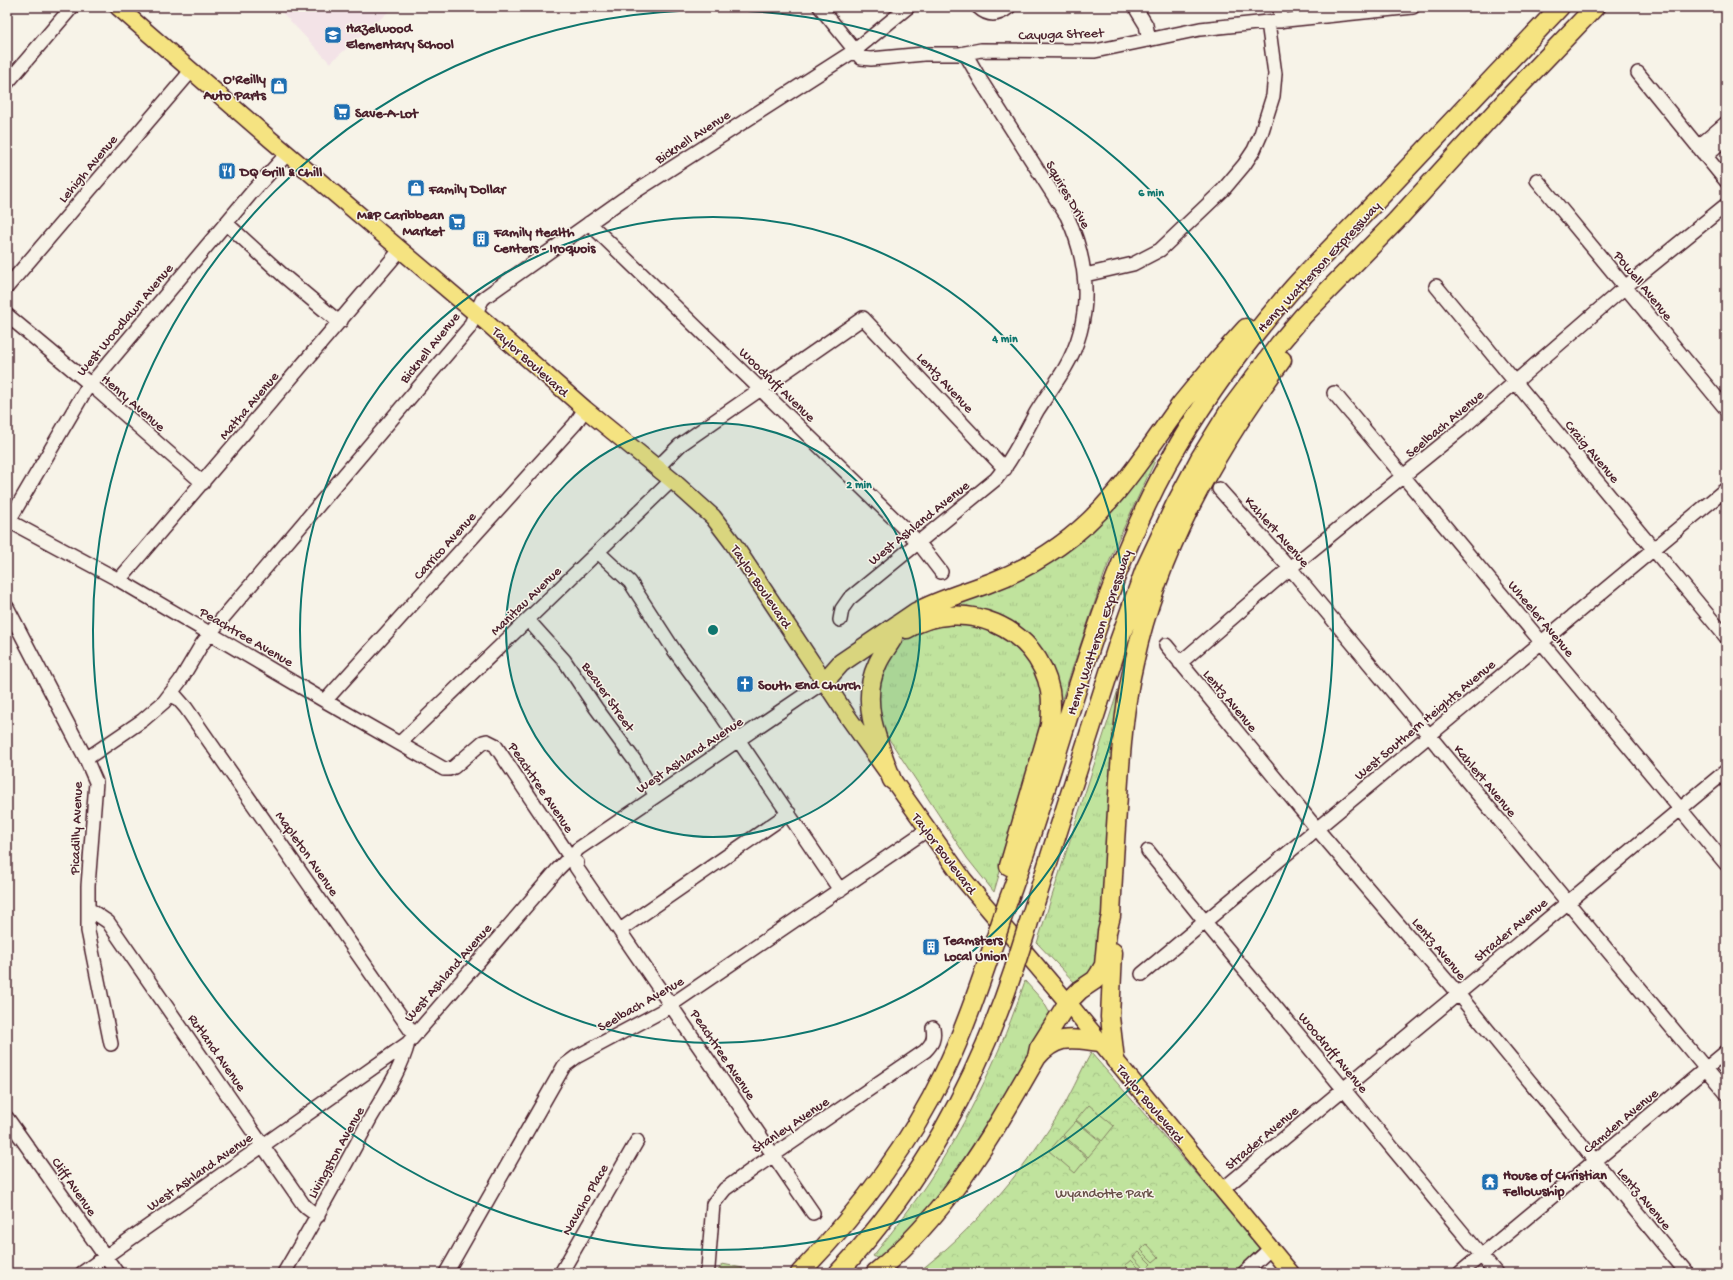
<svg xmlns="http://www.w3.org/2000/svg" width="1733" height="1280" viewBox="0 0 1733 1280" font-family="'Gochi Hand',sans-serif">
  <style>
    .built { fill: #f3e3e7 }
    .grass { fill: url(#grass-tufts); stroke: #858164 }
    .park { fill: url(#park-crowns); stroke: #858164 }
    .garden { fill: #c0e39d; stroke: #858164 }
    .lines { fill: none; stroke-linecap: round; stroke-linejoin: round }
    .minor-casing { stroke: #4a1f2b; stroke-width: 16 }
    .major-casing { stroke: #4a1f2b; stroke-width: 19 }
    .highway-casing { stroke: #4a1f2b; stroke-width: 21 }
    .minor { stroke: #f7f3e8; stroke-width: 13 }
    .major { stroke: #f5e381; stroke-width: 16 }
    .highway { stroke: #f5e381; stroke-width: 18 }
    .highway-bridge-casing { stroke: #4a1f2b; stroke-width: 21; stroke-linecap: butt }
    .highway-bridge { stroke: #f5e381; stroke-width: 18 }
    .ring { fill: none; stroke: #0f766e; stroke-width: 2 }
    .labels { text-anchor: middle; stroke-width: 3; stroke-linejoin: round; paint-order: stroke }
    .poi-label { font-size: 14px; font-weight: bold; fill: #4a1f2b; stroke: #f7f3e8; text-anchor: start }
    .street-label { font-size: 14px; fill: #4a1f2b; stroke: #f7f3e8 }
    .park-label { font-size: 14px; fill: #685048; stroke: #f7f3e8 }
    .centre { fill: #0f766e; stroke: #f7f3e8; stroke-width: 2 }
    .ring-label { font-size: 12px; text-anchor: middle; font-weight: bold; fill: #0f766e; stroke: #f7f3e8; stroke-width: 3; stroke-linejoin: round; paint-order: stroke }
  </style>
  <defs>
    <pattern id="grass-tufts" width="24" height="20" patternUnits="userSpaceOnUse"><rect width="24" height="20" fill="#c0e39d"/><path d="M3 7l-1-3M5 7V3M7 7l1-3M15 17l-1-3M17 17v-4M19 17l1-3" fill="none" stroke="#a6c287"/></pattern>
    <pattern id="park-crowns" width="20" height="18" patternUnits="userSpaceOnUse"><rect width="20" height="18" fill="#c0e39d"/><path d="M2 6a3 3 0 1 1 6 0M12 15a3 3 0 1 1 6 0" fill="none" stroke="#a6c287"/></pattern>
  </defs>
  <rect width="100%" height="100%" fill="#f7f3e8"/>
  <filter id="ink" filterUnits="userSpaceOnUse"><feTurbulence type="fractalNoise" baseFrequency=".025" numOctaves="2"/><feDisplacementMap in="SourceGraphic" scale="8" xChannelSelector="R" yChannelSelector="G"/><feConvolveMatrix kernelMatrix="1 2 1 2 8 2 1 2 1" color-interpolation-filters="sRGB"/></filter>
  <g filter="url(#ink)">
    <path class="built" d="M 277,7 L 394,7 L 330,63 Z"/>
    <path class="grass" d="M 1159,448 L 1154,463 L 1117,542 L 1104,575 L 1059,708 L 1049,666 L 969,609 L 961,607 L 960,605 L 964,599 L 1015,578 Z
      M 961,621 L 1009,638 L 1032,663 L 1044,697 L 1043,725 L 994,892 L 967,858 L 887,736 L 881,723 L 876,700 L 880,676 L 898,645 L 917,631 Z
      M 1127,662 L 1115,752 L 1098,952 L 1096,967 L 1077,985 L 1037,943 Z
      M 1025,981 L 1043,1001 L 1052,1017 L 984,1136 L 946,1192 L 880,1260 L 873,1256 C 892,1232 911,1208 928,1182 C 969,1120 1001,1052 1025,981 Z"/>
    <path class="park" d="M 1091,1053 L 1257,1243 L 1259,1247 L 1259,1251 L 1257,1250 L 1234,1273 L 917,1273 C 972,1231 1020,1175 1057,1117 C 1070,1097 1079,1074 1091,1053 Z"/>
    <path class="garden" d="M 1089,1105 L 1114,1126 L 1102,1141 L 1076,1120 Z
      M 1076,1121 L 1101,1142 L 1088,1157 L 1063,1135 Z
      M 1062,1136 L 1087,1158 L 1075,1173 L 1049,1151 Z
      M 1147,1244 L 1159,1257 L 1153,1262 L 1141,1250 Z
      M 1139,1252 L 1151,1264 L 1145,1270 L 1133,1257 Z
      M 1131,1260 L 1143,1272 L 1142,1273 L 1133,1273 L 1125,1265 Z
      M 722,1264 L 743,1268 L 737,1273 L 717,1273 Z"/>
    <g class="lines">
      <defs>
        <path id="minor" d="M 820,7 L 861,58 L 871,59 L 924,54 L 960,54 L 981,50 L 1095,51 L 1200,29 L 1413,7
          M 978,7 C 989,17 998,16 1009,7
          M 1135,7 L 1146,25 L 1149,40
          M 1280,7 L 1281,21
          M 1638,73 L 1726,181
          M 7,83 L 72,7
          M 1698,147 L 1726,123
          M 1705,156 L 1726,138
          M 1537,180 L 1726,409
          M 226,223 L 285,277 L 334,318 L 341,321
          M 589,223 L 918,542 L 941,572
          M 1085,275 L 1133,264 L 1160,250 L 1223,190 L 1244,165 L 1254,150 L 1261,134 L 1273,96 L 1275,74 L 1268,22
          M 1436,286 L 1726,637
          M 7,287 L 192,70
          M 7,315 L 97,390 L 203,483
          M 1334,393 L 1726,864
          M 657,468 L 680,445 L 863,318 L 1005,469
          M 1219,489 L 1290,568 L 1726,1093
          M 7,520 L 119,580 L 325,701 L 444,769 L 449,769 L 454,767 L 483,742 L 487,741 L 495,745 L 570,857 L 577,863 L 576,867 L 813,1213
          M 7,524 L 85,391 L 253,191 L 287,154
          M 598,552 L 630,582 L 674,650 L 718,710 L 840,890
          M 119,580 L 401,249
          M 7,607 L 86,759 L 96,782 L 88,886 L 88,931 L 111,1044
          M 528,620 L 564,660 L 596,708 L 635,761 L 656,796
          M 840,620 L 842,609 L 849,599 L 996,479 C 1013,459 1024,434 1037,411 C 1046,397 1056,383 1065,368 C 1093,320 1090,265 1067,216 L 981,81 L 965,53
          M 1166,645 L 1317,829 L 1458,994 L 1687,1273
          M 1180,663 L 1290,568 L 1461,429 L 1625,287 L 1726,205
          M 172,692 L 186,708 L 414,1035
          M 325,701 L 575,424 L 585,409
          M 400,743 L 672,480
          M 86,759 L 143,720 L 164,702 L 180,681 L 202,644 L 216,626 L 469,328 L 482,300 L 485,297 L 622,200 L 854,51 L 908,7
          M 1148,851 L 1205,922 L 1496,1273
          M 89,909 L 108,922 L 303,1204 L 307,1208 L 318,1216
          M 620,930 L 789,813
          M 1142,974 L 1726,489
          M 7,1118 L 117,1273
          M 1223,1189 L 1726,771
          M 82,1273 L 408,1043 L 558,869 L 578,849 L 825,681
          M 284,1273 C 314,1222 342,1171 370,1119 C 384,1095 401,1070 408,1043
          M 446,1273 L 564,1066 L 576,1057 L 662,1011 L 927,830
          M 561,1273 L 637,1141
          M 706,1273 L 708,1268 L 713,1204 L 725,1189 L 753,1169 L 925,1051 C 932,1044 935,1039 933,1028
          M 1244,1273 L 1270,1249
          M 1460,1273 L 1726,1052"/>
        <path id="major" d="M 118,7 L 270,139 L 487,323 L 585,409 L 672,480 L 713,517 L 732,542 L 848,717 L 964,880 L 1074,1010 L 1291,1273"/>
        <path id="highway" d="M 907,629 C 962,596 1038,626 1050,691 C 1052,703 1051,714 1050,725 L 1009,866
          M 825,681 L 841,663 L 916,612 C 940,599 967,592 992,582 C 1016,573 1038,561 1059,546 C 1112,509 1144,455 1181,404 C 1202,378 1223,353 1246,328
          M 892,780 C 879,744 859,703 877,665 C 881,655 888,647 893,638
          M 1008,901 C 1062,756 1093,600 1168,463 C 1203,400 1246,342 1293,288 C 1317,261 1343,236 1368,210 C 1432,143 1496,75 1560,7
          M 1028,925 L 1118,644 L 1145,569 L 1175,505 L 1200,458 L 1229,411 L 1280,343 L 1303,316 L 1396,221 L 1508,98 L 1595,7
          M 1113,952 L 1110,1017 L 1115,1060
          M 1037,1057 L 1039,1048 L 1068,1002 L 1080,990 L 1095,980 L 1099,974 L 1104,965 L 1107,932 L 1111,916 C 1113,870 1116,825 1119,780 C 1122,740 1125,701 1134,663 C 1158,551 1214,452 1282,360
          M 800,1273 C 857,1214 908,1148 944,1073 C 964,1031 979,987 994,943
          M 838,1273 C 921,1184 976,1083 1014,969
          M 875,1273 C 948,1214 991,1137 1037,1057 C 1058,1033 1073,1039 1101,1042"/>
      </defs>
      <use href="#minor" class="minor-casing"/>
      <use href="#major" class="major-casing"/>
      <use href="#highway" class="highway-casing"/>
      <use href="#minor" class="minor"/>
      <use href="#major" class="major"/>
      <use href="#highway" class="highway"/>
      <defs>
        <path id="highway-bridge" d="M 994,943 L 1008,901
          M 1014,969 L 1028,925"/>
      </defs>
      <use href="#highway-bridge" class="highway-bridge-casing"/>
      <use href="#highway-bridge" class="highway-bridge"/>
    </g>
  </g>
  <circle cx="713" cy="630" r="207" fill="#0f766e" fill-opacity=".12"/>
  <g class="ring">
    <circle cx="713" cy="630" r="207"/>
    <circle cx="713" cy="630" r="413"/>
    <circle cx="713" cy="630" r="620"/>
  </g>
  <defs>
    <symbol id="school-square" viewBox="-11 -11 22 22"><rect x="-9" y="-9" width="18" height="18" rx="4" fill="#1f6fb2" stroke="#f7f3e8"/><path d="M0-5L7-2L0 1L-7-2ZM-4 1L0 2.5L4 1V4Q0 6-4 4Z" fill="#fff"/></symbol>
    <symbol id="shop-square" viewBox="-11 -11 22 22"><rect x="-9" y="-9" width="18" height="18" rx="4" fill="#1f6fb2" stroke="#f7f3e8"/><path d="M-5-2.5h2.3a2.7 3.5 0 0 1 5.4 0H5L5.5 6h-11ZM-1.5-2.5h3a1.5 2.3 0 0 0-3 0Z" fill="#fff"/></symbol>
    <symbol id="supermarket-square" viewBox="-11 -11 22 22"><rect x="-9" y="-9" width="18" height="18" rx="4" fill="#1f6fb2" stroke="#f7f3e8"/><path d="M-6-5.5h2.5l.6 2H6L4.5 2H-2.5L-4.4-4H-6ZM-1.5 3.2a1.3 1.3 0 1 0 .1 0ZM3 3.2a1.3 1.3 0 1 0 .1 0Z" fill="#fff"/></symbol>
    <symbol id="restaurant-square" viewBox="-11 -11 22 22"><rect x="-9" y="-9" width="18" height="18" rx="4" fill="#1f6fb2" stroke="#f7f3e8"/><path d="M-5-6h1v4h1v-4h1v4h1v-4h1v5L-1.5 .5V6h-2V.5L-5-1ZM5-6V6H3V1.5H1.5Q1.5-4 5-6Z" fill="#fff"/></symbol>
    <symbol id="building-square" viewBox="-11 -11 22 22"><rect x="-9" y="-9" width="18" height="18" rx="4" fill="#1f6fb2" stroke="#f7f3e8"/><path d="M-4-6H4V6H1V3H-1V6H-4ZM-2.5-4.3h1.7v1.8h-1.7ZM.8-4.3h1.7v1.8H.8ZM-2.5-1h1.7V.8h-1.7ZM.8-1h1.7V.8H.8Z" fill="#fff"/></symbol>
    <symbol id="church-square" viewBox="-11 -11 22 22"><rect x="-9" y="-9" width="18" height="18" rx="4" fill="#1f6fb2" stroke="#f7f3e8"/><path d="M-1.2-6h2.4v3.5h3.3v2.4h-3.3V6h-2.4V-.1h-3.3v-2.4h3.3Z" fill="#fff"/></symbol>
    <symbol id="temple-square" viewBox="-11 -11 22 22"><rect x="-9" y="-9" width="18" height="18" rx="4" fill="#1f6fb2" stroke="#f7f3e8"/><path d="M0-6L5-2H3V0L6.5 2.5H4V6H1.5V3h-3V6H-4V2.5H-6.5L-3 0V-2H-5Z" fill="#fff"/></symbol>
  </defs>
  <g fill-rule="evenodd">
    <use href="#school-square" x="323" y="25" width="20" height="20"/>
    <use href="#shop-square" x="269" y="76" width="20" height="20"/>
    <use href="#supermarket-square" x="332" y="102" width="20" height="20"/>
    <use href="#restaurant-square" x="217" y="161" width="20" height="20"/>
    <use href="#shop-square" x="406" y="178" width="20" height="20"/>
    <use href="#supermarket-square" x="447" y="212" width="20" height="20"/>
    <use href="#building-square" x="471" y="229" width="20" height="20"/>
    <use href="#church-square" x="735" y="674" width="20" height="20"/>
    <use href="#building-square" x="921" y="937" width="20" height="20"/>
    <use href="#temple-square" x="1480" y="1172" width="20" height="20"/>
  </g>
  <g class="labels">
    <g class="poi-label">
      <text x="346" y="32">Hazelwood<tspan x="346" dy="16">Elementary School</tspan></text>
      <text x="266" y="83" text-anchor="end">O'Reilly<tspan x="266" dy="16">Auto Parts</tspan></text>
      <text x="355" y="117">Save-A-Lot</text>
      <text x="240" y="176">DQ Grill &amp; Chill</text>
      <text x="429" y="193">Family Dollar</text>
      <text x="444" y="219" text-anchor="end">M&amp;P Caribbean<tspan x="444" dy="16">Market</tspan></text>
      <text x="494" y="236">Family Health<tspan x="494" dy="16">Centers - Iroquois</tspan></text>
      <text x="758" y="689">South End Church</text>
      <text x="944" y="944">Teamsters<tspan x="944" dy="16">Local Union</tspan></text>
      <text x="1503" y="1179">House of Christian<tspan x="1503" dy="16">Fellowship</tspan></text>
    </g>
    <g class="street-label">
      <text transform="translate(1061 33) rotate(-2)" y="5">Cayuga Street</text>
      <text transform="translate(692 136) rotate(-33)" y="5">Bicknell Avenue</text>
      <text transform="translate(87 168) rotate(-50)" y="5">Lehigh Avenue</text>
      <text transform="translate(1069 194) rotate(60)" y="5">Squires Drive</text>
      <text transform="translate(1318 266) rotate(-47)" y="5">Henry Watterson Expressway</text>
      <text transform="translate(1644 285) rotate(51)" y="5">Powell Avenue</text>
      <text transform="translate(124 319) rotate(-50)" y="5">West Woodlawn Avenue</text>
      <text transform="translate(429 347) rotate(-51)" y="5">Bicknell Avenue</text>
      <text transform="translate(531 361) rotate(42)" y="5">Taylor Boulevard</text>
      <text transform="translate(946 382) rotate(47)" y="5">Lentz Avenue</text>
      <text transform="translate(778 384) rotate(44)" y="5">Woodruff Avenue</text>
      <text transform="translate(134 402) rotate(41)" y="5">Henry Avenue</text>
      <text transform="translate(248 405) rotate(-50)" y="5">Matha Avenue</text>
      <text transform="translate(1444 423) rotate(-40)" y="5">Seelbach Avenue</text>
      <text transform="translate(1593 451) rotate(50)" y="5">Craig Avenue</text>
      <text transform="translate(918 522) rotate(-39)" y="5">West Ashland Avenue</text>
      <text transform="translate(1278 531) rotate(48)" y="5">Kahlert Avenue</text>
      <text transform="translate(444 545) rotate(-48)" y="5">Carrico Avenue</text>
      <text transform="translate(762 586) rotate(56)" y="5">Taylor Boulevard</text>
      <text transform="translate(525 600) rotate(-44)" y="5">Manitau Avenue</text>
      <text transform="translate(1542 618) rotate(50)" y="5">Wheeler Avenue</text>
      <text transform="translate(1098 632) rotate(-71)" y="5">Henry Watterson Expressway</text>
      <text transform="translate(247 636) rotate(30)" y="5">Peachtree Avenue</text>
      <text transform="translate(609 696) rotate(55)" y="5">Beaver Street</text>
      <text transform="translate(1231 700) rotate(50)" y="5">Lentz Avenue</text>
      <text transform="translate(1424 719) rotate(-40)" y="5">West Southern Heights Avenue</text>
      <text transform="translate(689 754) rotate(-34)" y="5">West Ashland Avenue</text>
      <text transform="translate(1486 780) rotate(50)" y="5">Kahlert Avenue</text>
      <text transform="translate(542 787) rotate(56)" y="5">Peachtree Avenue</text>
      <text transform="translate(75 828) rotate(-88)" y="5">Picadilly Avenue</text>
      <text transform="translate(308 853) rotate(55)" y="5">Mapleton Avenue</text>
      <text transform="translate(945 853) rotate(53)" y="5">Taylor Boulevard</text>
      <text transform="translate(1510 929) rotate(-40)" y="5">Strader Avenue</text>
      <text transform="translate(1440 948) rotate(50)" y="5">Lentz Avenue</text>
      <text transform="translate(447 972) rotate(-49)" y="5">West Ashland Avenue</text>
      <text transform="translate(640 1003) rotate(-30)" y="5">Seelbach Avenue</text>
      <text transform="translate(218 1052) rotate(55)" y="5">Rutland Avenue</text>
      <text transform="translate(1334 1052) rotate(50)" y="5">Woodruff Avenue</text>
      <text transform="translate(724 1054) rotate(56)" y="5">Peachtree Avenue</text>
      <text transform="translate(1151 1103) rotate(50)" y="5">Taylor Boulevard</text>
      <text transform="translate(1620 1120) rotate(-40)" y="5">Camden Avenue</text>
      <text transform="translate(790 1124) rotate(-34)" y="5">Stanley Avenue</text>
      <text transform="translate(1261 1137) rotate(-40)" y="5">Strader Avenue</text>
      <text transform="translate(335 1152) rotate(-61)" y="5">Livingston Avenue</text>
      <text transform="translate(199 1171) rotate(-35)" y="5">West Ashland Avenue</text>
      <text transform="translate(75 1186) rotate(55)" y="5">Cliff Avenue</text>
      <text transform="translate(1645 1198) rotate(50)" y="5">Lentz Avenue</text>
      <text transform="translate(584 1199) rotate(-60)" y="5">Navaho Place</text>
    </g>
    <g class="park-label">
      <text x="1104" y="1197">Wyandotte Park</text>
    </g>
  </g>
  <circle cx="713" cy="630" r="6" class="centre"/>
  <g class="ring-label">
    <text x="1151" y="196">6 min</text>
    <text x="1005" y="342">4 min</text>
    <text x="859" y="488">2 min</text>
  </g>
  <rect width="1733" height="1280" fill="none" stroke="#f7f3e8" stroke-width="24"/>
  <rect x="12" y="12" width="1709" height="1256" fill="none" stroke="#4a1f2b" stroke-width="1.5" filter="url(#ink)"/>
</svg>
